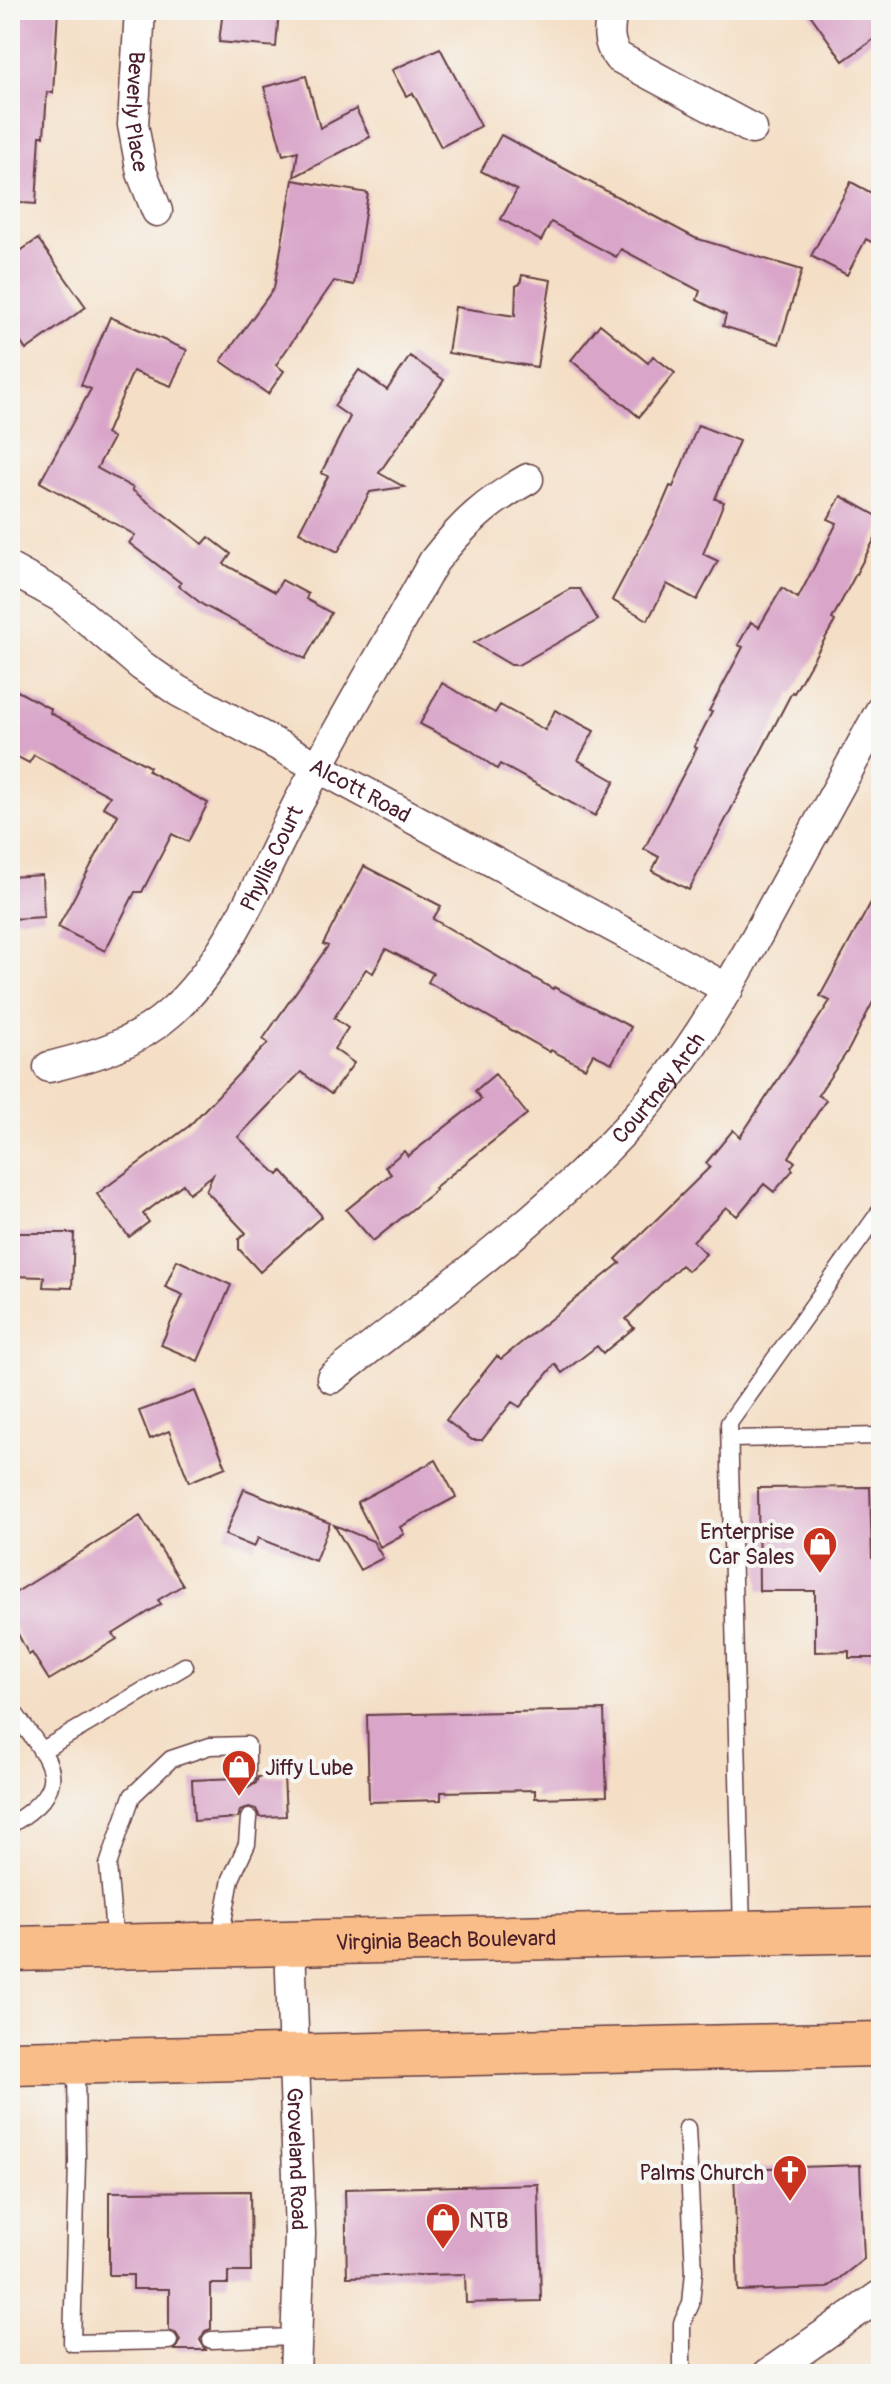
<svg xmlns="http://www.w3.org/2000/svg" width="891" height="2384" viewBox="0 0 891 2384" font-family="Pangolin,sans-serif">
  <style>
    .building { fill: #d9a6c9 }
    .lines { fill: none; stroke-linecap: round; stroke-linejoin: round }
    .service-casing { stroke: #643c42; stroke-width: 19 }
    .minor-casing { stroke: #643c42; stroke-width: 33 }
    .primary-casing { stroke: #643c42; stroke-width: 47 }
    .service { stroke: #fff; stroke-width: 16 }
    .minor { stroke: #fff; stroke-width: 30 }
    .primary { stroke: #f8bd89; stroke-width: 44 }
    .labels { text-anchor: middle; stroke-width: 8; stroke-linejoin: round; paint-order: stroke }
    .street-label { font-size: 22px; fill: #4a1f2b; stroke: #f6f6f2 }
    .poi-label { font-size: 22px; fill: #4a1f2b; stroke: #f6f6f2; text-anchor: end }
  </style>
  <rect width="100%" height="100%" fill="#f6f6f2"/>
  <filter id="ink" filterUnits="userSpaceOnUse"><feTurbulence type="fractalNoise" baseFrequency=".0125" numOctaves="2"/><feDisplacementMap in="SourceGraphic" scale="16" xChannelSelector="R" yChannelSelector="G"/><feConvolveMatrix kernelMatrix="1 2 1 2 8 2 1 2 1" color-interpolation-filters="sRGB"/></filter>
  <filter id="wash" filterUnits="userSpaceOnUse"><feTurbulence type="fractalNoise" baseFrequency=".006" numOctaves="4" result="noise"/><feDisplacementMap in="SourceGraphic" scale="32" xChannelSelector="R" yChannelSelector="G"/><feGaussianBlur stdDeviation="1.8" result="paint"/><feColorMatrix in="noise" values="0 0 0 0 0 0 0 0 0 0 0 0 0 0 0 0 0 1.4 0 .05"/><feComposite in="paint" operator="in"/></filter>
  <g filter="url(#wash)">
    <rect width="100%" height="100%" fill="#f4dec5"/>
    <g id="blocks">
      <path class="building" d="M 10,10 L 58,10 L 53,93 L 47,92 L 44,136 L 40,136 L 36,204 L 10,202 Z
        M 223,10 L 279,10 L 276,47 L 219,42 Z
        M 807,10 L 881,10 L 881,34 L 843,61 Z
        M 440,48 L 481,126 L 441,147 L 413,93 L 406,96 L 392,70 Z
        M 306,76 L 320,128 L 356,109 L 370,137 L 294,177 L 298,151 L 283,155 L 264,87 Z
        M 501,135 L 695,238 L 802,270 L 779,344 L 723,326 L 726,315 L 697,300 L 700,291 L 621,249 L 616,257 L 551,222 L 541,241 L 501,219 L 517,190 L 481,171 Z
        M 293,180 L 368,193 L 354,285 L 334,281 L 276,365 L 284,371 L 268,394 L 221,361 L 274,288 Z
        M 851,182 L 881,198 L 881,247 L 866,239 L 847,275 L 811,256 Z
        M 38,239 L 86,307 L 26,350 L 10,327 L 10,258 Z
        M 522,275 L 551,280 L 537,367 L 448,353 L 455,307 L 515,316 L 516,286 L 520,284 Z
        M 110,317 L 187,350 L 171,386 L 133,371 L 106,434 L 113,438 L 97,468 L 133,488 L 132,490 L 203,544 L 209,537 L 231,554 L 224,564 L 275,592 L 282,580 L 308,594 L 306,599 L 331,613 L 305,659 L 203,605 L 179,586 L 181,583 L 129,543 L 135,535 L 40,482 L 91,389 L 81,385 Z
        M 600,324 L 648,363 L 653,356 L 675,373 L 639,417 L 571,360 Z
        M 410,356 L 444,380 L 379,473 L 404,487 L 370,492 L 338,552 L 299,532 L 328,476 L 321,473 L 350,417 L 334,406 L 359,370 L 387,390 Z
        M 698,425 L 739,441 L 715,499 L 724,502 L 703,554 L 718,561 L 697,600 L 667,584 L 648,620 L 612,600 L 658,514 L 670,486 L 673,487 Z
        M 841,496 L 881,518 L 881,527 L 832,619 L 835,621 L 794,693 L 792,692 L 689,890 L 652,871 L 659,857 L 644,849 L 697,748 L 694,747 L 712,712 L 709,711 L 743,647 L 738,645 L 751,622 L 759,627 L 782,588 L 798,598 L 837,523 L 828,519 Z
        M 570,589 L 580,589 L 598,620 L 518,665 L 511,665 L 474,643 Z
        M 442,683 L 495,713 L 500,705 L 545,730 L 555,710 L 594,731 L 578,760 L 615,781 L 595,816 L 500,764 L 497,769 L 469,749 L 420,724 Z
        M 10,687 L 51,709 L 50,713 L 150,767 L 148,771 L 208,803 L 188,842 L 172,834 L 142,892 L 135,892 L 105,951 L 58,927 L 118,815 L 103,807 L 110,796 L 34,755 L 29,763 L 10,753 Z
        M 364,866 L 441,906 L 433,919 L 553,989 L 554,987 L 631,1027 L 612,1063 L 593,1054 L 585,1068 L 551,1050 L 550,1052 L 428,982 L 433,973 L 386,949 L 373,973 L 366,969 L 334,1018 L 348,1028 L 334,1049 L 354,1063 L 331,1094 L 301,1072 L 238,1137 L 278,1175 L 282,1171 L 322,1216 L 260,1272 L 239,1249 L 239,1239 L 246,1233 L 206,1191 L 213,1175 L 189,1193 L 183,1184 L 143,1214 L 149,1222 L 129,1237 L 97,1194 L 189,1126 L 268,1043 L 263,1039 L 328,946 L 323,944 Z
        M 42,875 L 44,917 L 10,919 L 10,877 Z
        M 881,884 L 881,986 L 849,1049 L 818,1095 L 826,1100 L 789,1157 L 795,1162 L 791,1167 L 793,1170 L 774,1192 L 764,1184 L 737,1216 L 726,1207 L 693,1241 L 706,1254 L 688,1271 L 681,1265 L 626,1319 L 634,1328 L 603,1353 L 597,1346 L 562,1373 L 555,1364 L 520,1407 L 512,1402 L 482,1440 L 472,1440 L 446,1420 L 497,1356 L 501,1359 L 620,1263 L 616,1259 L 710,1167 L 706,1163 L 733,1130 L 740,1137 L 830,1001 L 820,996 Z
        M 495,1074 L 527,1114 L 434,1188 L 436,1190 L 373,1241 L 346,1210 L 391,1174 L 385,1167 L 404,1151 L 408,1156 L 481,1099 L 475,1091 Z
        M 10,1233 L 74,1233 L 72,1288 L 43,1287 L 44,1277 L 10,1276 Z
        M 177,1260 L 231,1285 L 198,1361 L 161,1345 L 183,1295 L 165,1287 Z
        M 195,1391 L 226,1467 L 189,1482 L 169,1431 L 150,1439 L 139,1411 Z
        M 436,1460 L 456,1497 L 400,1527 L 404,1534 L 380,1547 L 357,1502 Z
        M 870,1487 L 872,1558 L 881,1558 L 881,1658 L 849,1658 L 849,1651 L 815,1652 L 815,1591 L 759,1591 L 758,1488 Z
        M 244,1489 L 330,1523 L 315,1561 L 258,1538 L 254,1547 L 225,1535 Z
        M 140,1516 L 183,1585 L 158,1600 L 161,1604 L 113,1634 L 117,1639 L 49,1680 L 32,1653 L 29,1655 L 10,1619 L 10,1596 Z
        M 334,1525 L 373,1541 L 383,1558 L 360,1570 Z
        M 604,1710 L 607,1796 L 535,1798 L 535,1790 L 441,1792 L 441,1800 L 369,1802 L 367,1715 Z
        M 284,1776 L 286,1816 L 260,1817 L 256,1809 L 249,1807 L 240,1811 L 238,1818 L 194,1821 L 192,1780 L 236,1778 L 241,1786 L 248,1788 L 256,1783 L 258,1777 Z
        M 860,2165 L 864,2259 L 827,2288 L 738,2291 L 734,2169 Z
        M 538,2184 L 541,2301 L 466,2303 L 465,2274 L 347,2277 L 345,2189 Z
        M 250,2191 L 251,2272 L 228,2272 L 228,2284 L 211,2284 L 211,2329 L 205,2331 L 200,2340 L 206,2350 L 175,2350 L 180,2340 L 175,2332 L 169,2330 L 169,2289 L 133,2289 L 133,2275 L 109,2275 L 109,2192 Z"/>
    </g>
  </g>
  <g filter="url(#ink)">
    <use href="#blocks" fill-opacity="0" stroke="#643c42" stroke-width="2"/>
    <g class="lines">
      <defs>
        <path id="service" d="M 730,1439 L 881,1436
          M 10,1707 C 48,1760 80,1782 10,1825
          M 41,1751 L 185,1666
          M 742,1932 L 729,1423 L 881,1210
          M 219,1943 L 231,1879 L 247,1844 L 249,1818
          M 115,1945 L 108,1865 L 132,1796 L 171,1759 L 210,1746 L 247,1745 L 247,1777
          M 76,2062 L 77,2162 L 72,2343 L 169,2341
          M 211,2340 L 296,2337
          M 686,2374 L 682,2369 L 682,2323 L 691,2304 L 694,2271 L 687,2128"/>
        <g id="minor">
          <path id="s1" d="M 140,10 L 133,125 L 142,173 L 157,211"/>
          <path d="M 612,10 C 609,28 606,42 618,57 L 752,129"/>
          <path id="s2" d="M 10,569 L 61,597 L 142,666 L 178,691 L 728,989"/>
          <path id="s3" d="M 49,1067 C 94,1056 135,1044 170,1013 C 228,963 265,867 300,800 C 343,720 390,640 434,561 C 463,524 487,502 528,479"/>
          <path id="s4" d="M 332,1378 C 434,1297 543,1220 631,1123 C 691,1057 734,979 776,901 C 811,837 846,774 881,710"/>
          <path id="s5" d="M 290,1943 L 300,2234 L 295,2374"/>
          <path d="M 768,2374 L 881,2295"/>
        </g>
        <g id="primary">
          <path id="s6" d="M 10,1949 L 881,1930"/>
          <path d="M 10,2063 L 881,2044"/>
        </g>
      </defs>
      <use href="#service" class="service-casing"/>
      <use href="#minor" class="minor-casing"/>
      <use href="#primary" class="primary-casing"/>
      <use href="#service" class="service"/>
      <use href="#minor" class="minor"/>
      <use href="#primary" class="primary"/>
    </g>
  </g>
  <defs>
    <symbol id="shop-pin" viewBox="-11 -11 22 30"><path d="M0 17L-7.5 6A9.5 9.5 0 1 1 7.5 6Z" fill="#c8321e" stroke="#f6f6f2"/><path d="M-5-2.5h2.3a2.7 3.5 0 0 1 5.4 0H5L5.5 6h-11ZM-1.5-2.5h3a1.5 2.3 0 0 0-3 0Z" fill="#fff"/></symbol>
    <symbol id="church-pin" viewBox="-11 -11 22 30"><path d="M0 17L-7.5 6A9.5 9.5 0 1 1 7.5 6Z" fill="#c8321e" stroke="#f6f6f2"/><path d="M-1.2-6h2.4v3.5h3.3v2.4h-3.3V6h-2.4V-.1h-3.3v-2.4h3.3Z" fill="#fff"/></symbol>
  </defs>
  <g fill-rule="evenodd">
    <use href="#shop-pin" x="800" y="1524" width="40" height="54"/>
    <use href="#shop-pin" x="219" y="1747" width="40" height="54"/>
    <use href="#church-pin" x="770" y="2152" width="40" height="54"/>
    <use href="#shop-pin" x="423" y="2200" width="40" height="54"/>
  </g>
  <g class="labels">
    <g class="street-label">
      <text dy="8" stroke="none"><textPath href="#s1" startOffset="102">Beverly Place</textPath></text>
      <text dy="8" stroke="none"><textPath href="#s2" startOffset="416">Alcott Road</textPath></text>
      <text dy="8" stroke="none"><textPath href="#s3" startOffset="320">Phyllis Court</textPath></text>
      <text dy="8" stroke="none"><textPath href="#s4" startOffset="438">Courtney Arch</textPath></text>
      <text dy="8" stroke="none"><textPath href="#s6" startOffset="436">Virginia Beach Boulevard</textPath></text>
      <text dy="8" stroke="none"><textPath href="#s5" startOffset="216">Groveland Road</textPath></text>
    </g>
    <g class="poi-label">
      <text x="794" y="1539">Enterprise<tspan x="794" dy="25">Car Sales</tspan></text>
      <text x="265" y="1775" text-anchor="start">Jiffy Lube</text>
      <text x="764" y="2180">Palms Church</text>
      <text x="469" y="2228" text-anchor="start">NTB</text>
    </g>
  </g>
  <rect width="891" height="2384" fill="none" stroke="#f6f6f2" stroke-width="40"/>
</svg>
